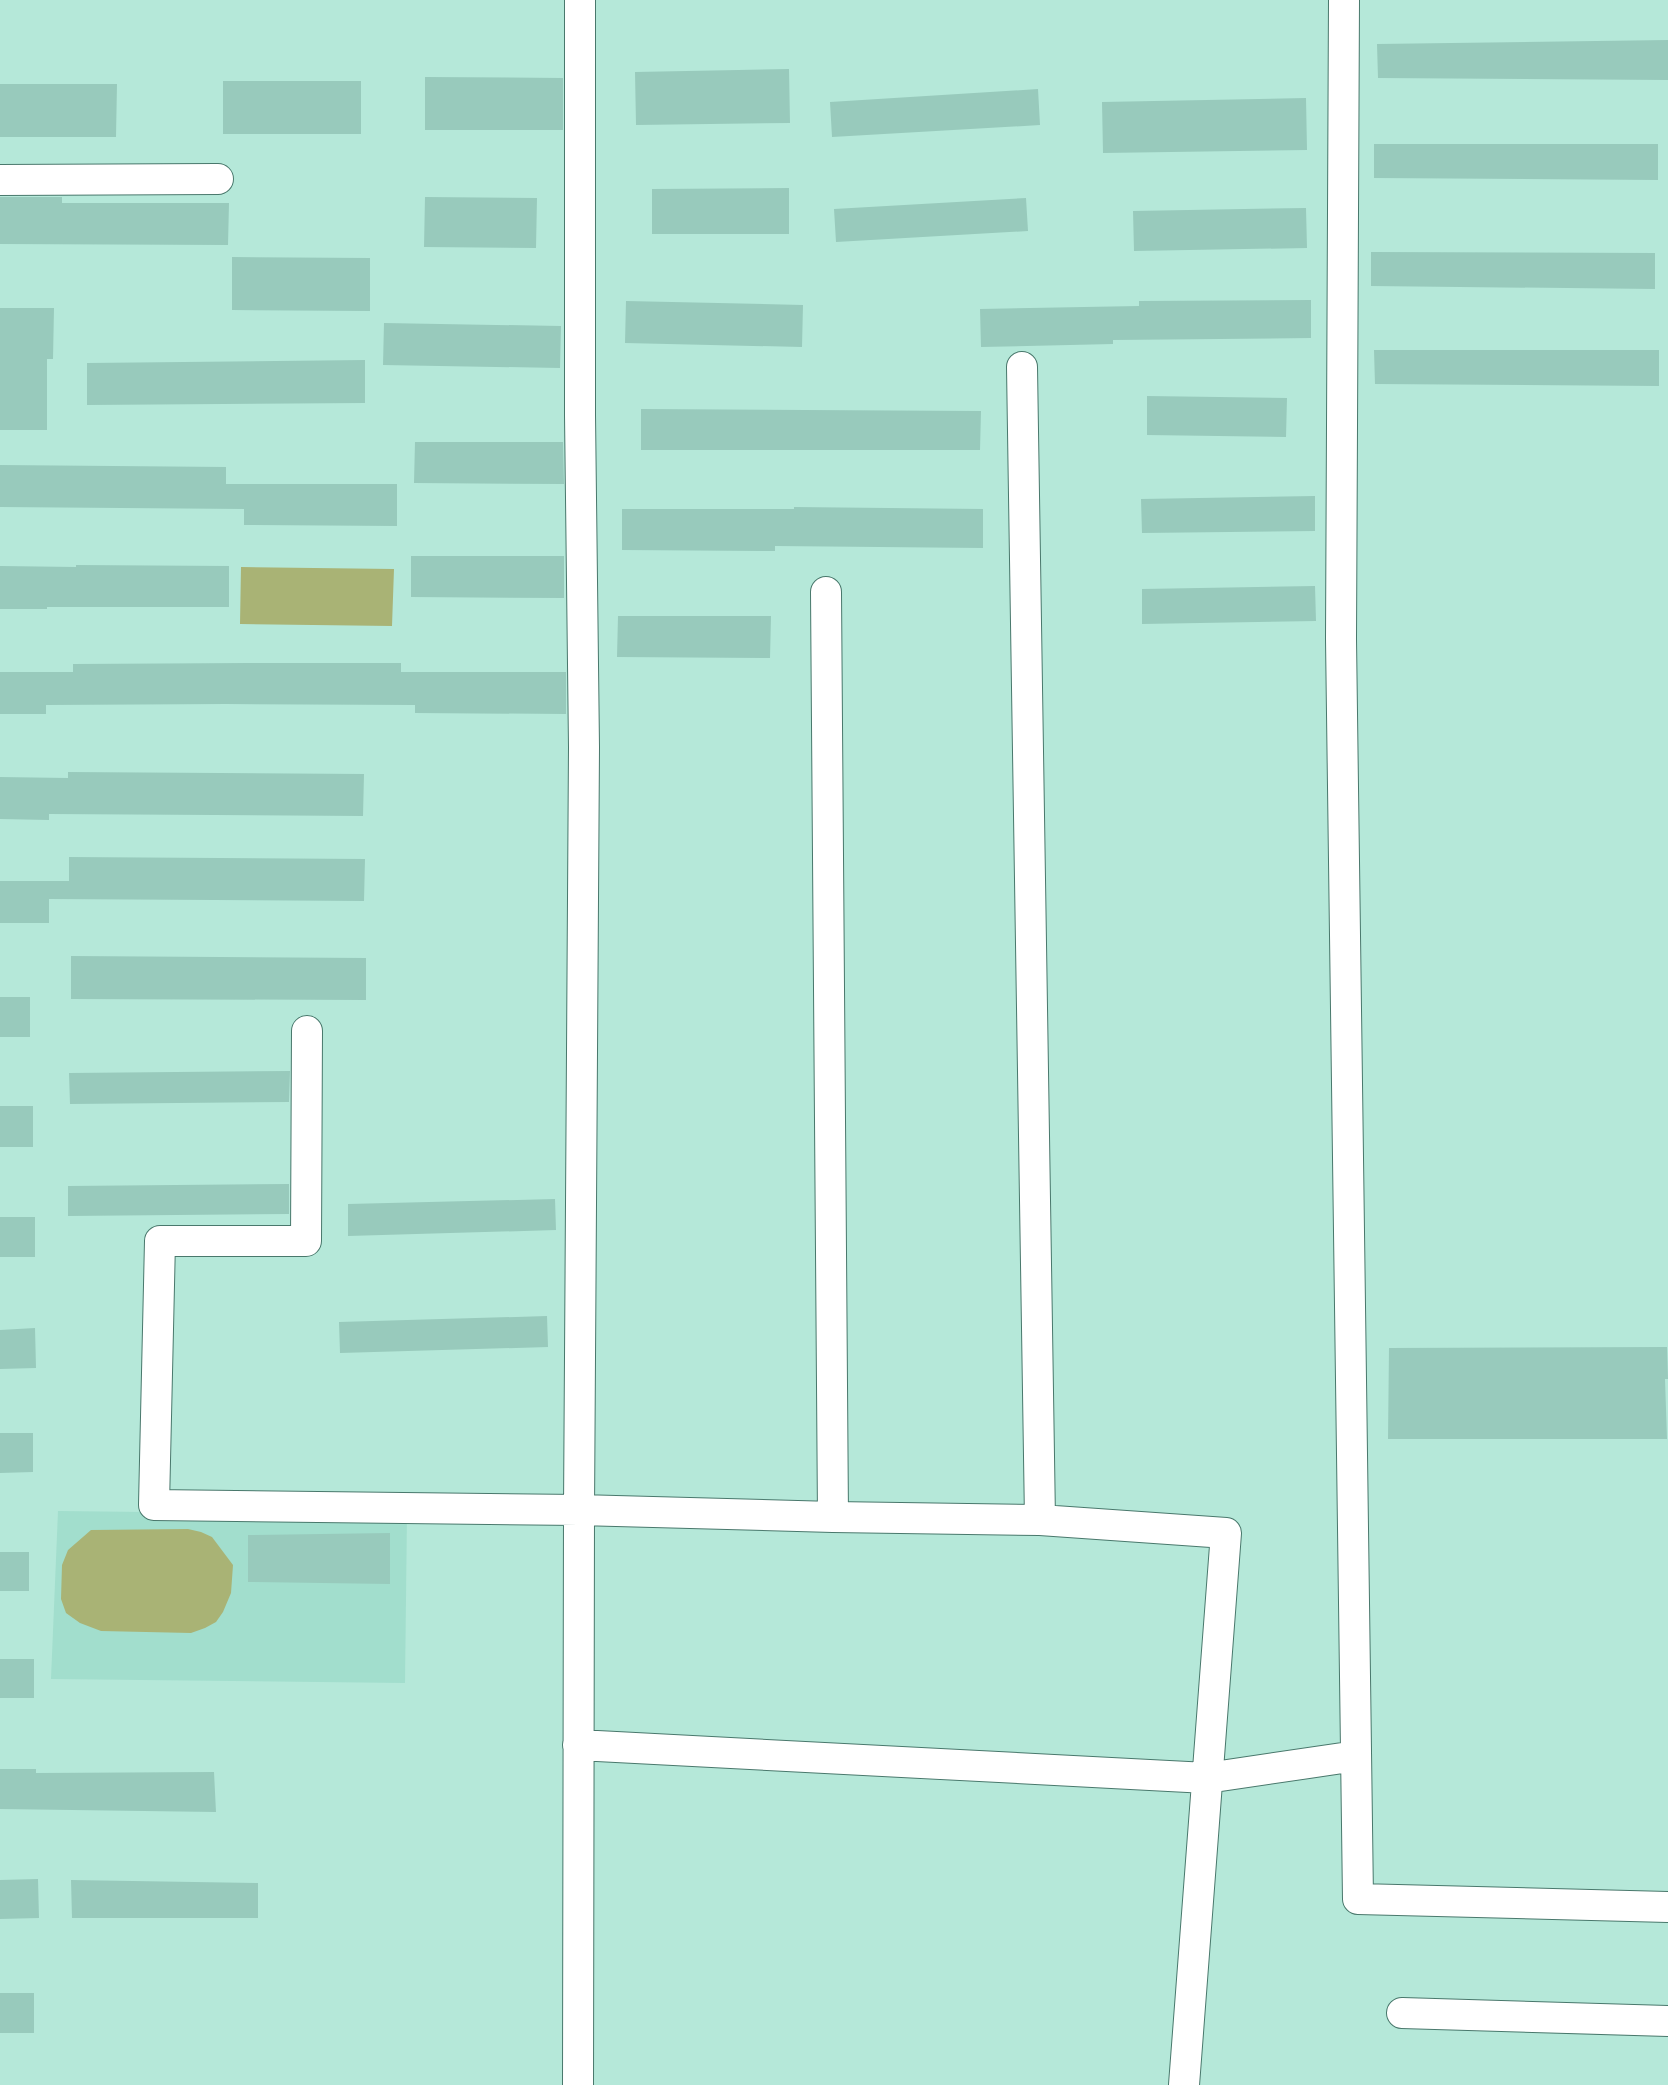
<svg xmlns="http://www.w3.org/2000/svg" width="1668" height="2085" viewBox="0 0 1668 2085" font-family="Spectral,serif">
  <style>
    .built { fill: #a2decd }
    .green { fill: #a9b375 }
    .building { fill: #98cabc }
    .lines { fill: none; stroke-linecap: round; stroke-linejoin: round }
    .minor-casing { stroke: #49786c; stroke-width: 32 }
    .minor { stroke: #fff; stroke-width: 30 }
  </style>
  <rect width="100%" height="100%" fill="#b5e8d9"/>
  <path class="built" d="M 58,1511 L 407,1515 L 405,1683 L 51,1679 Z"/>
  <path class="green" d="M 241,567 L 394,569 L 392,626 L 240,624 Z
    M 188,1529 L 201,1532 L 212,1537 L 233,1565 L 231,1593 L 223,1612 L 216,1622 L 205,1628 L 191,1633 L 101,1631 L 80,1623 L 66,1613 L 61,1599 L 62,1565 L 68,1550 L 91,1530 Z"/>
  <path class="building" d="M 1668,40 L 1668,80 L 1378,78 L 1377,44 Z
    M 789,69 L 790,123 L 636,125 L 635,72 Z
    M 425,77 L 563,78 L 563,130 L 425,130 Z
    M 223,81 L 361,81 L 361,134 L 223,134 Z
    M 0,84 L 117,84 L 116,137 L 0,137 Z
    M 1038,89 L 1040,125 L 832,137 L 830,102 Z
    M 1306,98 L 1307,150 L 1103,153 L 1102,102 Z
    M 1374,144 L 1658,144 L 1658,180 L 1374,178 Z
    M 789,188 L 789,234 L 652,234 L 652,189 Z
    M 0,197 L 62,197 L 62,203 L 229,203 L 228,245 L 0,244 Z
    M 425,197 L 537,198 L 536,248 L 424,247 Z
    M 1026,198 L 1028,231 L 836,242 L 834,209 Z
    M 1306,208 L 1307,248 L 1134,251 L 1133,211 Z
    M 1371,252 L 1655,253 L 1655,289 L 1371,286 Z
    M 232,257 L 370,258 L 370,311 L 232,310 Z
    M 1311,300 L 1311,338 L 1113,340 L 1113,344 L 981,347 L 980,309 L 1139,306 L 1139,301 Z
    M 626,301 L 803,305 L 802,347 L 625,343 Z
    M 0,308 L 54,308 L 53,359 L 47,359 L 47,430 L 0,430 Z
    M 384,323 L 561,326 L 560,368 L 383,365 Z
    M 1374,350 L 1659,350 L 1659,386 L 1375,384 Z
    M 365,360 L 365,403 L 87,405 L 87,363 Z
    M 1147,396 L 1287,398 L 1286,437 L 1147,435 Z
    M 641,409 L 981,411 L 980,450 L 641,450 Z
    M 415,442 L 563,442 L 564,484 L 414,483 Z
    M 0,465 L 226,467 L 226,484 L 397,484 L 397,526 L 244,525 L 244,509 L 0,507 Z
    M 1315,496 L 1315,531 L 1142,533 L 1141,499 Z
    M 794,507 L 983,509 L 983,548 L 775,546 L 775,551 L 622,550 L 622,509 L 794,509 Z
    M 411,556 L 564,556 L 564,598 L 411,597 Z
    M 76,565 L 229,566 L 229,607 L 47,607 L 47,609 L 0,609 L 0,566 L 76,567 Z
    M 1315,586 L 1316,621 L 1142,624 L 1142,589 Z
    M 618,616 L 771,616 L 770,658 L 617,657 Z
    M 248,663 L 401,663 L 401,672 L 566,672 L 566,714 L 415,713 L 415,705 L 226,704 L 46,705 L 46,714 L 0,714 L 0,672 L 73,672 L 73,664 Z
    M 68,772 L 364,774 L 363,816 L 49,814 L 49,820 L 0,819 L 0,777 L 68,778 Z
    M 69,857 L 365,859 L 364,901 L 49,899 L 49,923 L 0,923 L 0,881 L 69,881 Z
    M 71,956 L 366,958 L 366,1000 L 71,999 Z
    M 0,997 L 30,997 L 30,1037 L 0,1037 Z
    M 290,1071 L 289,1102 L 70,1104 L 69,1073 Z
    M 0,1106 L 33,1106 L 33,1147 L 0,1147 Z
    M 289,1184 L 289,1214 L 68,1216 L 68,1186 Z
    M 555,1199 L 556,1230 L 348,1236 L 348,1204 Z
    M 0,1217 L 35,1217 L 35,1257 L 0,1257 Z
    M 547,1316 L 548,1347 L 340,1353 L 339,1322 Z
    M 35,1328 L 36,1368 L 0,1369 L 0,1330 Z
    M 1667,1347 L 1668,1379 L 1665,1379 L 1667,1439 L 1388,1439 L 1389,1348 Z
    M 0,1433 L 33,1433 L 33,1472 L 0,1473 Z
    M 390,1533 L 390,1584 L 248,1582 L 248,1535 Z
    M 0,1552 L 29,1552 L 29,1591 L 0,1591 Z
    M 0,1659 L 34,1659 L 34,1698 L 0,1698 Z
    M 0,1769 L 36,1769 L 36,1773 L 214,1772 L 216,1812 L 0,1809 Z
    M 38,1879 L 39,1918 L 0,1919 L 0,1880 Z
    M 71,1880 L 258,1883 L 258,1918 L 72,1918 Z
    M 0,1993 L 34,1993 L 34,2033 L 0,2033 Z"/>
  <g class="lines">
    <defs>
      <path id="minor" d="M 1344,0 L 1341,639 L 1358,1899 L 1668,1907
        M 0,180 L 218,179
        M 1022,367 L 1040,1520 L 1226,1533 L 1184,2085
        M 826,592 L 833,1517 L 1040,1520
        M 307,1031 L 306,1241 L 160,1241 L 154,1505 L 579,1510 L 833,1517
        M 578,1745 L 1207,1778 L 1356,1756
        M 1402,2013 L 1668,2021
        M 578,2085 L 579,1510 L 584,747 L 580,415 L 580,0"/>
    </defs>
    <use href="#minor" class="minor-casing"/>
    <use href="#minor" class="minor"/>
  </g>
</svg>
